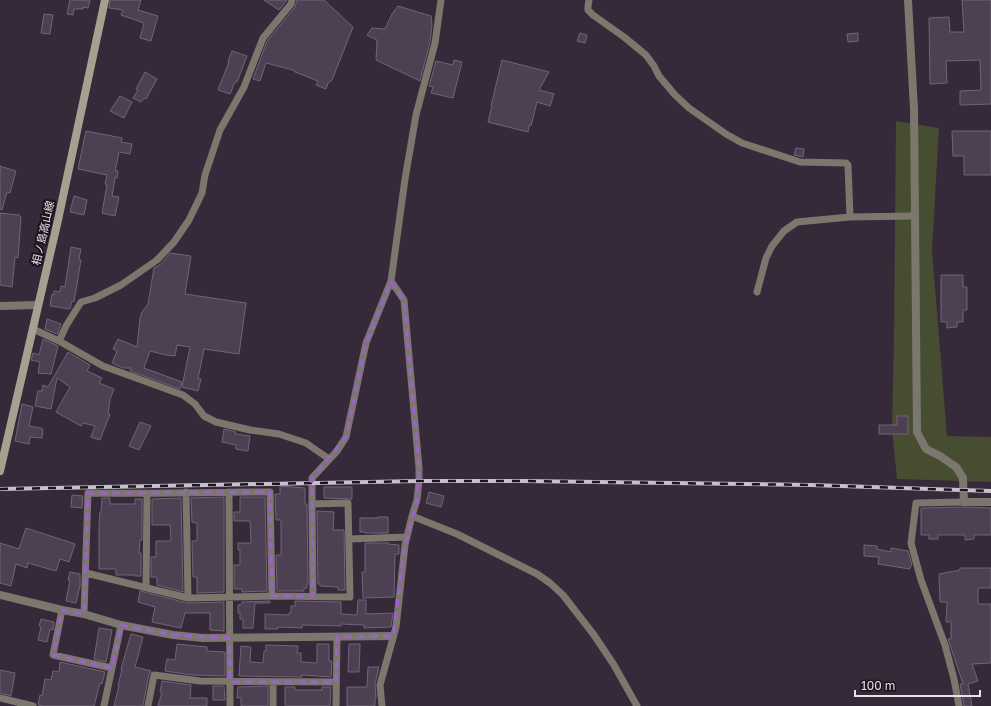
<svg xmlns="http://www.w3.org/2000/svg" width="991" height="706" viewBox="0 0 991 706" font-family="'Golos Text','Noto Sans JP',sans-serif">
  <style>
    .green { fill: #464d31 }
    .building { fill: #4d4053; stroke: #726478 }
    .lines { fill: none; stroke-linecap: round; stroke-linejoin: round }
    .minor { stroke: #7b776d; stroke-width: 7 }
    .tertiary { stroke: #7b776d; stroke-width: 8 }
    .secondary { stroke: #a7a090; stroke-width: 8 }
    .rail-casing { stroke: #c8c0cc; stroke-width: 4 }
    .rail { stroke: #1a141c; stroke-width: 2.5; stroke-dasharray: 8; stroke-linecap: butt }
    .marked { fill: none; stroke: #9c62cc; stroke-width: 3; stroke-dasharray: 8 5; stroke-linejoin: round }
    .labels { text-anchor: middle; stroke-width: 4; stroke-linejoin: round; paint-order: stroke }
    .street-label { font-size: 11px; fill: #e8e0eb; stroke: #1a141c }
  </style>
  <rect width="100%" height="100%" fill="#35293a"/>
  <path class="green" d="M 896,121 L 939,128 L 932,250 L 947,436 L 991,437 L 991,482 L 897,479 L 892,429 L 894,334 Z"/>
  <path class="building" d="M 70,0 L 90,0 L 88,8 L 83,7 L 83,9 L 74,9 L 73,15 L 67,14 Z
    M 110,0 L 141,0 L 138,10 L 158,16 L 151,41 L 140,38 L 144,23 L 121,15 L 123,10 L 109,8 Z
    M 264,0 L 287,0 L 279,10 Z
    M 297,0 L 324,0 L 353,27 L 332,80 L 328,83 L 326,89 L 316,85 L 318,81 L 295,72 L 293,70 L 266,63 L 260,81 L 253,79 L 267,41 L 295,7 Z
    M 962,0 L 991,0 L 991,104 L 960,105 L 960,91 L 981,90 L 980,60 L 946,61 L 947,83 L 930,84 L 929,18 L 949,17 L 950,32 L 964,32 Z
    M 398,6 L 431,16 L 432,25 L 430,42 L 420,81 L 376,60 L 377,40 L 367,35 L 372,28 L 385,29 L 392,14 Z
    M 44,14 L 53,15 L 50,34 L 41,33 Z
    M 580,33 L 587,35 L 585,43 L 577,41 Z
    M 858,33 L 858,41 L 848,42 L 847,34 Z
    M 232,51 L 247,56 L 237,82 L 235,82 L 230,94 L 218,90 L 229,62 L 228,61 Z
    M 454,60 L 462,62 L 453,98 L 431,93 L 433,87 L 429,86 L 436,61 L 453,65 Z
    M 502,60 L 549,72 L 539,90 L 554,94 L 550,106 L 537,102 L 531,126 L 529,125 L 528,132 L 488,122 L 492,106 L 491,106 Z
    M 145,72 L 157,79 L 146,99 L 144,98 L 141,102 L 133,98 L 138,90 L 136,89 Z
    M 120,96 L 132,102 L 124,118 L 110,111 Z
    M 86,131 L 122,138 L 121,142 L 132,144 L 130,154 L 119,152 L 115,171 L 118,171 L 117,178 L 115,178 L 112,196 L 119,197 L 115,216 L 102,213 L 107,185 L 105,184 L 107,175 L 78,169 Z
    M 952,131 L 991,131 L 991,175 L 964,175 L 964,156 L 953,156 Z
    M 796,148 L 804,149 L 803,157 L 794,155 Z
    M 0,166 L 16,171 L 10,193 L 7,192 L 2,210 L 0,209 Z
    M 74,196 L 87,200 L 84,215 L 70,212 Z
    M 0,213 L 19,215 L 21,217 L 18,258 L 15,257 L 12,287 L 0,285 Z
    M 71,247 L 81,249 L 79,259 L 81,260 L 74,302 L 72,301 L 70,309 L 50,306 L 52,294 L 54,295 L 54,291 L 60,292 L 61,286 L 65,287 Z
    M 170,253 L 191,256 L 185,294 L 246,303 L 239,354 L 204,349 L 198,379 L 201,379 L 198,391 L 182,387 L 190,347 L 177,345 L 175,356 L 166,355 L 150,351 L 144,368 L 182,382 L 180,389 L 130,371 L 131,368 L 123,368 L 112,363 L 117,351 L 113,349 L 118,339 L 137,347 L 140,318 L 142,312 L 148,304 L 154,268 L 161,264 Z
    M 941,275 L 963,275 L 963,287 L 967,287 L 967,310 L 963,310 L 963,322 L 957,322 L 957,327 L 947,328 L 947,322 L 941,322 Z
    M 47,319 L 61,324 L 57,334 L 45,329 Z
    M 43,339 L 58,346 L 51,374 L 38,373 L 40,362 L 31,360 L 33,353 L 39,355 Z
    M 68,352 L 90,365 L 87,371 L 102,378 L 99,383 L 114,389 L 110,399 L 108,414 L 110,414 L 100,440 L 91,437 L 95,426 L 83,423 L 81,426 L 56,412 L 70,387 L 57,378 L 51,409 L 35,406 L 38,391 L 42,391 L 43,385 L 48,387 Z
    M 22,404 L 33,407 L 29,426 L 41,428 L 41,429 L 43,429 L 42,438 L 30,437 L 29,444 L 15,441 Z
    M 897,416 L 908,416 L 908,434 L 879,434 L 879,425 L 897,425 Z
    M 140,422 L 151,426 L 139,450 L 129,446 Z
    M 224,429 L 236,432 L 235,434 L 250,436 L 248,451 L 236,449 L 236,445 L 222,442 Z
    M 280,486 L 305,488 L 305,504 L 307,504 L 308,584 L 307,584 L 307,588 L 304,588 L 304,591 L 277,591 L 276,555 L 281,555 L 281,520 L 276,520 L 275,494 L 280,494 Z
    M 324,487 L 352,487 L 352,499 L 324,498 Z
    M 429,492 L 444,496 L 441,507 L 426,503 Z
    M 72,495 L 83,496 L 82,508 L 71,507 Z
    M 224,497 L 224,592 L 197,593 L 197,577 L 193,577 L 192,541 L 197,541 L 197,523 L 192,522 L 191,498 Z
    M 240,497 L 265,497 L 267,591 L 242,592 L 242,589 L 234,589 L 234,565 L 240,565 L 240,550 L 238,550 L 238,543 L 251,543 L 250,521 L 234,521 L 234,512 L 240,512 Z
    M 102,498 L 110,498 L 110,504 L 135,504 L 135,499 L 142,499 L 142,540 L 140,540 L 139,553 L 141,553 L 141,576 L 135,576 L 135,575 L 116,575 L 116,569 L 99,569 L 99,526 L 100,512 L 101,512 Z
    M 181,498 L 183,592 L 157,585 L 157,577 L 151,577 L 151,557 L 156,557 L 156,541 L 171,541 L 170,525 L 152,525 L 152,499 Z
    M 962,507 L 991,508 L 991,535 L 974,535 L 974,539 L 965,540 L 965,535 L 938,535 L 938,539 L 929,539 L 929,535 L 921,535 L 921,508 Z
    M 317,511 L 334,512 L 333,530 L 344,530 L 345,590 L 338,590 L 338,587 L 320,586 L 320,584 L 318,584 Z
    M 378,517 L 388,517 L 388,533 L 365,533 L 365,532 L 360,532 L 360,518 L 378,518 Z
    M 26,528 L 75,544 L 69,562 L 60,559 L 56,571 L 28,563 L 27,568 L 16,564 L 11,586 L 0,583 L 0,543 L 19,549 Z
    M 365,543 L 388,543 L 388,544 L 399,545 L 399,554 L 395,554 L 394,597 L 363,598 L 362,572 L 365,572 Z
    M 864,545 L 877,546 L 877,549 L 891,552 L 891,548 L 908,551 L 912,565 L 911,565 L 910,569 L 878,564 L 879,557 L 864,556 Z
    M 960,568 L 991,568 L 991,588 L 978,588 L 978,604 L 991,604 L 991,663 L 972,664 L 978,681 L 968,684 L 972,706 L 964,706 L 960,684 L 963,684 L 948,639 L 951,639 L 951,622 L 946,622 L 947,602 L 940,602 L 939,574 L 960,570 Z
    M 70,572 L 80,574 L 80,586 L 76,603 L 66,601 L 70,580 L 68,580 Z
    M 140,591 L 187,603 L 224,602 L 224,631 L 210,630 L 210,613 L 185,613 L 181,628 L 152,622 L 155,607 L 138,602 Z
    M 358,600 L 366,600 L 366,614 L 393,613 L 391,627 L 364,628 L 364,625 L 341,624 L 341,626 L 302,625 L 302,628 L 278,627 L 278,629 L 265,629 L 265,614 L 289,615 L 289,613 L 291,613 L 291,606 L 295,606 L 295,601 L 341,602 L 341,614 L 357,615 Z
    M 270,601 L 270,603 L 255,603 L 253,628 L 243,628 L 243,619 L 240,619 L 240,613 L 238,613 L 238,605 L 242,604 L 242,602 Z
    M 41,619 L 54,622 L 53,630 L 50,629 L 47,642 L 38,640 L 41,627 L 39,626 Z
    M 99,628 L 112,630 L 106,662 L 94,659 Z
    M 131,634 L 143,637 L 135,667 L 151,671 L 149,674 L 143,706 L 114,706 L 119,686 L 118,686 L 122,669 L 121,669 Z
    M 177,644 L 207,647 L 207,651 L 225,652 L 225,676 L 192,675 L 165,671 L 167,659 L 175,660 Z
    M 317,644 L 329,644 L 329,661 L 332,661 L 331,677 L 302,675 L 302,677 L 239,676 L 241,646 L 251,647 L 250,662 L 263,663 L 264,651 L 266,651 L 266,645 L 298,646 L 297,653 L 301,653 L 301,662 L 317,663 Z
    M 349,644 L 360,644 L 359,672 L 348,672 Z
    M 60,662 L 105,672 L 102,684 L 100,683 L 94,706 L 44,706 L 38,705 L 40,695 L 42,696 L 45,679 L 51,680 L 53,671 L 59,672 Z
    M 368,667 L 379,667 L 375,684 L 376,698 L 375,698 L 375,706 L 347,706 L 347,687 L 367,687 Z
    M 0,670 L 15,673 L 11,696 L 0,693 Z
    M 162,681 L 191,685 L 190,698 L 207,698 L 207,706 L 158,706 L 162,692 L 160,692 Z
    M 213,686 L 224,686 L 225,700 L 213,700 Z
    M 268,686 L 268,706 L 241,706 L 241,698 L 237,698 L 238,687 Z
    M 285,687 L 295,687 L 295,690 L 322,690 L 322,687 L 331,687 L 330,706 L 285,706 Z"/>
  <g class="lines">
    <path class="minor" d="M 589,0 L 588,6 L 588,10 L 593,15 L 624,37 L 646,55 L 654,66 L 659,76 L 675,95 L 689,108 L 726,134 L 742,143 L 800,162 L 846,163 L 848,165 L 850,217
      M 757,292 L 766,258 L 772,246 L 784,231 L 797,222 L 850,217 L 914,216
      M 33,329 L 59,341 L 103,366 L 183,395 L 195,404 L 204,416 L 216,422 L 250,430 L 279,434 L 306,443 L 329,459
      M 59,341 L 66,326 L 81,302 L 95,298 L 121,285 L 157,260 L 174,242 L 189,220 L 202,193 L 205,175 L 220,130 L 244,87 L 263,38 L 291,4 L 292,0
      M 186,492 L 188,598
      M 229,492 L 230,706
      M 312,504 L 313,596
      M 412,516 L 457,534 L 537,574 L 550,583 L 563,595 L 594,635 L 614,665 L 637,706
      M 349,539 L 407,537
      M 86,573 L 188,598 L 272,596 L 350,597 L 348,503 L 312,504 L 312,478 L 337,451 L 346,437 L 366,343 L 391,281 L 405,179 L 416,115 L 435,43 L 441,0
      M 146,588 L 147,494
      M 62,610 L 53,655 L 112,668
      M 84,614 L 88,493 C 148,494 209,492 270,492 L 272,596
      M 273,682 L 273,706
      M 0,698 L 33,706
      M 104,706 L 121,625
      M 148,706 L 154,675 L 200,681 L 336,682
      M 336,706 L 337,637
      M 382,706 L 380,685 L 396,627 L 405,545 L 412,516 L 417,500 L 419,481 L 419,468 L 404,300 L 391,281
      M 959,706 L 954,679 L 945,645 L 921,580 L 911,543 L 916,503 L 964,502"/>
    <path class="tertiary" d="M 908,0 L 914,109 L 917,432 L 926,449 L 940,456 L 956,467 L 963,478 L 964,502 L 991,502
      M 0,306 L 38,305
      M 0,595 L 62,610 L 84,614 L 121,625 L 173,635 L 203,638 L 393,636"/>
    <path class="secondary" d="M 0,471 L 58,220 L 105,0"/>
    <defs>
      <path id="rail" d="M 0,489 L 419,481 L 523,481 L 811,485 L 991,491"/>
    </defs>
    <use href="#rail" class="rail-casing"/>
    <use href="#rail" class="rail"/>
  </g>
  <path class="marked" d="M 391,281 L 404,300 L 419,468 L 417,500 L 405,545 L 393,636 L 337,637 L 336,682 L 230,682 L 229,638 L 173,635 L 121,625 L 112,668 L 53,655 L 62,610 L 84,614 L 88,493 L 270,492 L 272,596 L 313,596 L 312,478 L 346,437 L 366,343 Z"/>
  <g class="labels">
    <g class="street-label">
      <text transform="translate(43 233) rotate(-77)" y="4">相ノ島高山線</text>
    </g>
  </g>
  <path d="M855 690v6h125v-6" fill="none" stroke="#e8e0eb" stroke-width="2"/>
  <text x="861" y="690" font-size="12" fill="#e8e0eb" stroke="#1a141c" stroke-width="3" paint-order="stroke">100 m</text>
</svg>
